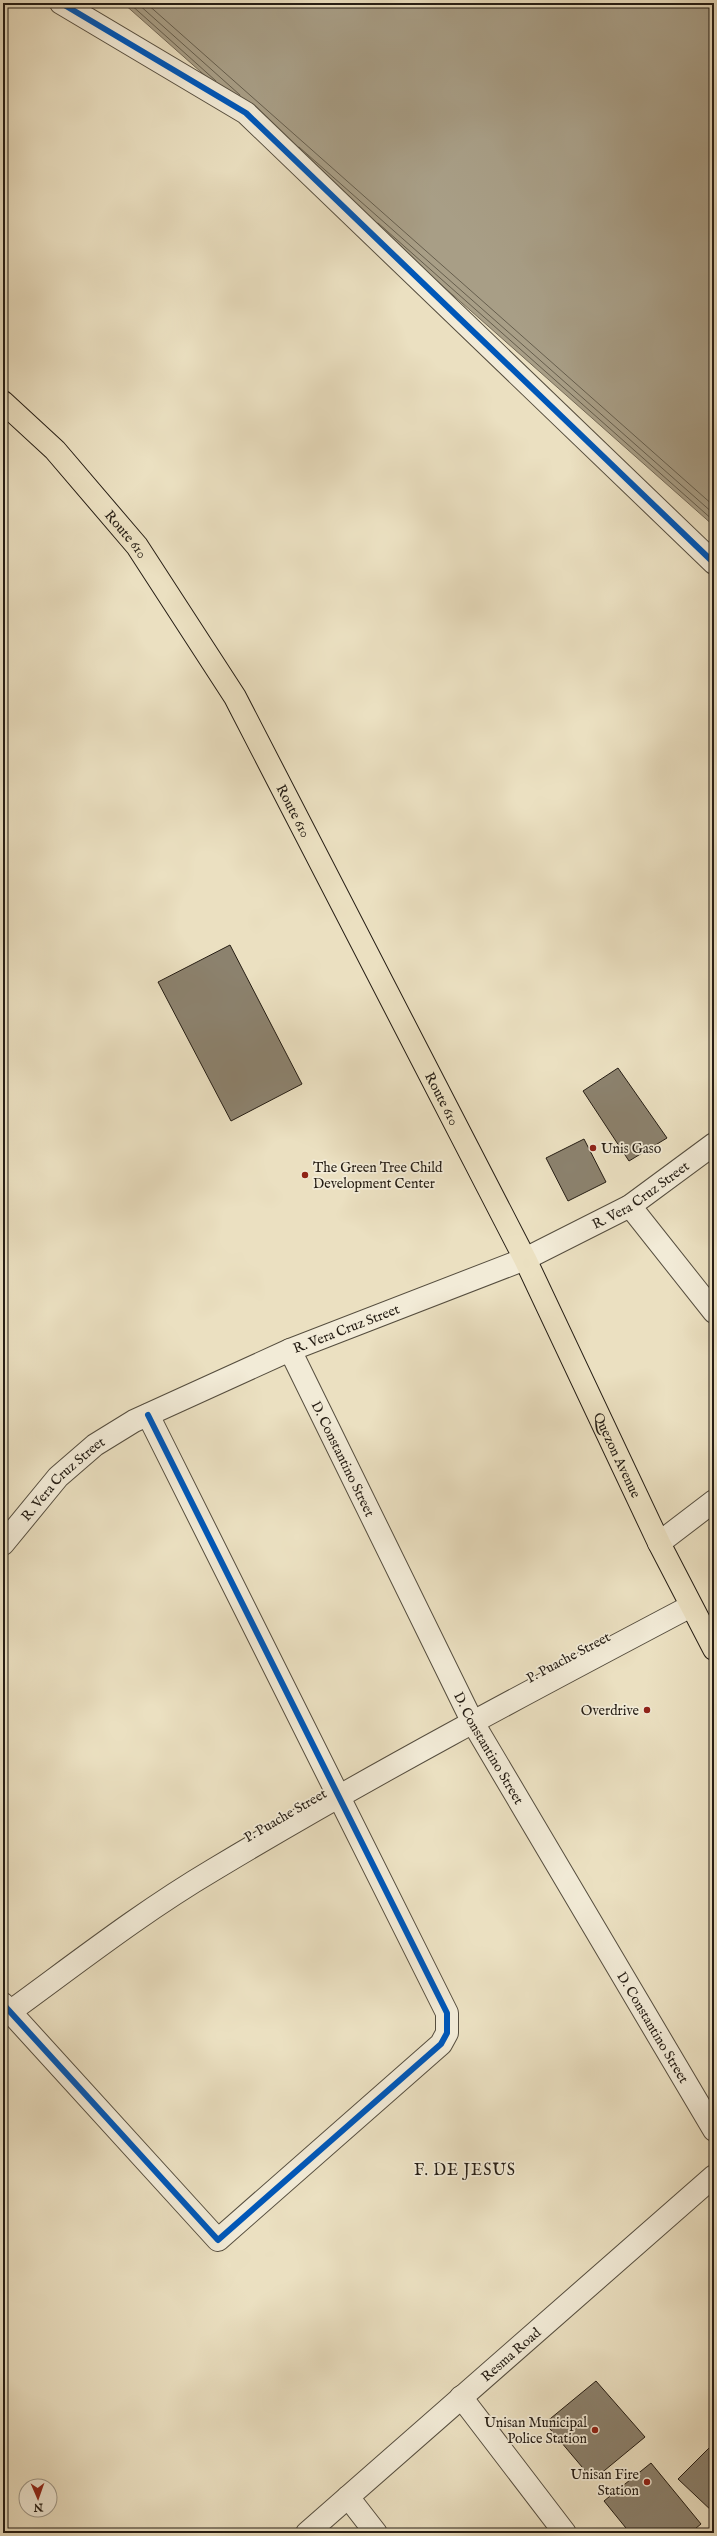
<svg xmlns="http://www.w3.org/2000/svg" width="717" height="2536" viewBox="0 0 717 2536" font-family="'IM FELL English',serif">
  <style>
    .water { fill: #a89e86; stroke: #746a58 }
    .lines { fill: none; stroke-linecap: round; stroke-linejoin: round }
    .shore { stroke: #665e4d; stroke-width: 1 }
    .building { fill: #8c826e; stroke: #251d14 }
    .minor-casing { stroke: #564e3f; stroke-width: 24 }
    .major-casing { stroke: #251d14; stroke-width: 24 }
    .minor { stroke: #f2ebd7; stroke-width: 22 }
    .major { stroke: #ebe0c1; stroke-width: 22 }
    .cycleway-casing { stroke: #f2ebd7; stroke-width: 8 }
    .cycleway { stroke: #0057b8; stroke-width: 6 }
    .poi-dot { fill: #8f2418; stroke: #f2ebd7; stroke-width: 1.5 }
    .labels { text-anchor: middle; stroke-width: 3.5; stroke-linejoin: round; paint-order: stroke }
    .street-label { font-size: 14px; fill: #251d14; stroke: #f2ebd7 }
    .poi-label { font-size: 14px; fill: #251d14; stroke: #f2ebd7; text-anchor: end }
    .quarter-label { font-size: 16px; letter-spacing: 1px; fill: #251d14; stroke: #f2ebd7 }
  </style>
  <rect width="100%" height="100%" fill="#ebe0c1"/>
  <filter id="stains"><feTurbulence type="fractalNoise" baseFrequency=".005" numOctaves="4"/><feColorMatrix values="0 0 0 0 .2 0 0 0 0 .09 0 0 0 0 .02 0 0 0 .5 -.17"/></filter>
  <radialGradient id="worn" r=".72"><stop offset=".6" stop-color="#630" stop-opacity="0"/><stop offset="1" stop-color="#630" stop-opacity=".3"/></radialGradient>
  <path class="water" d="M 123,3 L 714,3 L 714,526 Z"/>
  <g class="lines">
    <path class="shore" d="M 129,3 L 216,81
      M 137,3 L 240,95
      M 146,3 L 714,506
      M 299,147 L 714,514
      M 378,223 L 714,521"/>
  </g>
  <path class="building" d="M 230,945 L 302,1084 L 231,1121 L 158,982 Z
    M 618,1068 L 667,1138 L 629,1161 L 583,1091 Z
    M 584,1139 L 606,1182 L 568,1201 L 546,1158 Z
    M 596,2381 L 645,2437 L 593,2480 L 545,2423 Z
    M 714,2443 L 714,2513 L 678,2479 Z
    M 651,2463 L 701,2524 L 690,2533 L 630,2533 L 604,2501 Z"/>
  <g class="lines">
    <defs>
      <g id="minor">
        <path d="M 61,3 L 246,113 L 714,563"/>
        <path d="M 630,1206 L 714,1312"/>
        <path id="s1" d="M 290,1350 L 472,1721 L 714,2130"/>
        <path d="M 659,1543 L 714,1501"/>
        <path id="s2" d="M 3,1544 L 58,1477 L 95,1445 L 134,1421 L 290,1350 L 525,1259 L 630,1206 L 714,1144"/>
        <path d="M 3,2004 L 218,2240 L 441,2044 L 447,2033 L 447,2013 L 148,1415"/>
        <path d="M 11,2011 C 77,1963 142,1912 213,1870 C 369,1776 530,1691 691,1606"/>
        <path d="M 461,2397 L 565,2533"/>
        <path d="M 348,2497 L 376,2533"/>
        <path id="s3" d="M 307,2533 L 714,2176"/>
      </g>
      <g id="major">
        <path id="s4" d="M 3,402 L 55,450 L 137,546 L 235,697 L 525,1259 L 659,1543 L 714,1649"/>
      </g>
    </defs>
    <use href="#minor" class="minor-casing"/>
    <use href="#major" class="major-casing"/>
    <use href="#minor" class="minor"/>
    <use href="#major" class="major"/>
    <defs>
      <path id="cycleway" d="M 61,3 L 246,113 L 714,563
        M 3,2004 L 218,2240 L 441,2044 L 447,2033 L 447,2013 L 148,1415"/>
    </defs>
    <use href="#cycleway" class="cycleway-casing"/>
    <use href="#cycleway" class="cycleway"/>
  </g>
  <g class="poi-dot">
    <circle cx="593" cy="1148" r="4"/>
    <circle cx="305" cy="1175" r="4"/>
    <circle cx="647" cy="1710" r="4"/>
    <circle cx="595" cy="2430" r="4"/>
    <circle cx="647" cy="2482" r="4"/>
  </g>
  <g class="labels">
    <g class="street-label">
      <text dy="5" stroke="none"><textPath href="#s4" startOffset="181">Route 610</textPath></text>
      <text dy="5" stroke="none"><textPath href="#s4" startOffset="505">Route 610</textPath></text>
      <text dy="5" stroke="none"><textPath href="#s4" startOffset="829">Route 610</textPath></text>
      <text dy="5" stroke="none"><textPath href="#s2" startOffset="737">R. Vera Cruz Street</textPath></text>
      <text dy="5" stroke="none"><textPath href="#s2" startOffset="413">R. Vera Cruz Street</textPath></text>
      <text dy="5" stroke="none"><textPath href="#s4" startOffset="1226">Quezon Avenue</textPath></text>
      <text dy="5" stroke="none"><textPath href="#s1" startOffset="121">D. Constantino Street</textPath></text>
      <text dy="5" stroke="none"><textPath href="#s2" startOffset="89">R. Vera Cruz Street</textPath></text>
      <text transform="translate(568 1657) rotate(-28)" y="5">P. Puache Street</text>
      <text dy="5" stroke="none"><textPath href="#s1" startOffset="445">D. Constantino Street</textPath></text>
      <text transform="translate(285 1815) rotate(-30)" y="5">P. Puache Street</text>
      <text dy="5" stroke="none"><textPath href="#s1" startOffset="769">D. Constantino Street</textPath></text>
      <text dy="5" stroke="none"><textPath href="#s3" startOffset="271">Resma Road</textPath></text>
    </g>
    <g class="poi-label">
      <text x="601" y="1153" text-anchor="start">Unis Gaso</text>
      <text x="313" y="1172" text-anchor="start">The Green Tree Child<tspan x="313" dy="16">Development Center</tspan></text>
      <text x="639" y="1715">Overdrive</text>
      <text x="587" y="2427">Unisan Municipal<tspan x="587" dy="16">Police Station</tspan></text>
      <text x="639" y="2479">Unisan Fire<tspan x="639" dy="16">Station</tspan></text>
    </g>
    <g class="quarter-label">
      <text x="465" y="2175">F. DE JESUS</text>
    </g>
  </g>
  <rect width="717" height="2536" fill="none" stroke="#ebe0c1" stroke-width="16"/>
  <rect x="4" y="4" width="709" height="2528" fill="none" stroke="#251d14" stroke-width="2"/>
  <rect x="8" y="8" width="701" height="2520" fill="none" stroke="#251d14"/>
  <g transform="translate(38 2498) rotate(178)"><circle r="19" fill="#f2ebd7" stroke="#a09989"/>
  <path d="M0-3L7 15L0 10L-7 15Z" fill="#8f2418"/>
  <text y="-6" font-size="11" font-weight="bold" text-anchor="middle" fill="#251d14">N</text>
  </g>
  <rect width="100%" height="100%" filter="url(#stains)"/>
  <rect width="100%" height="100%" fill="url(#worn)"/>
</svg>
